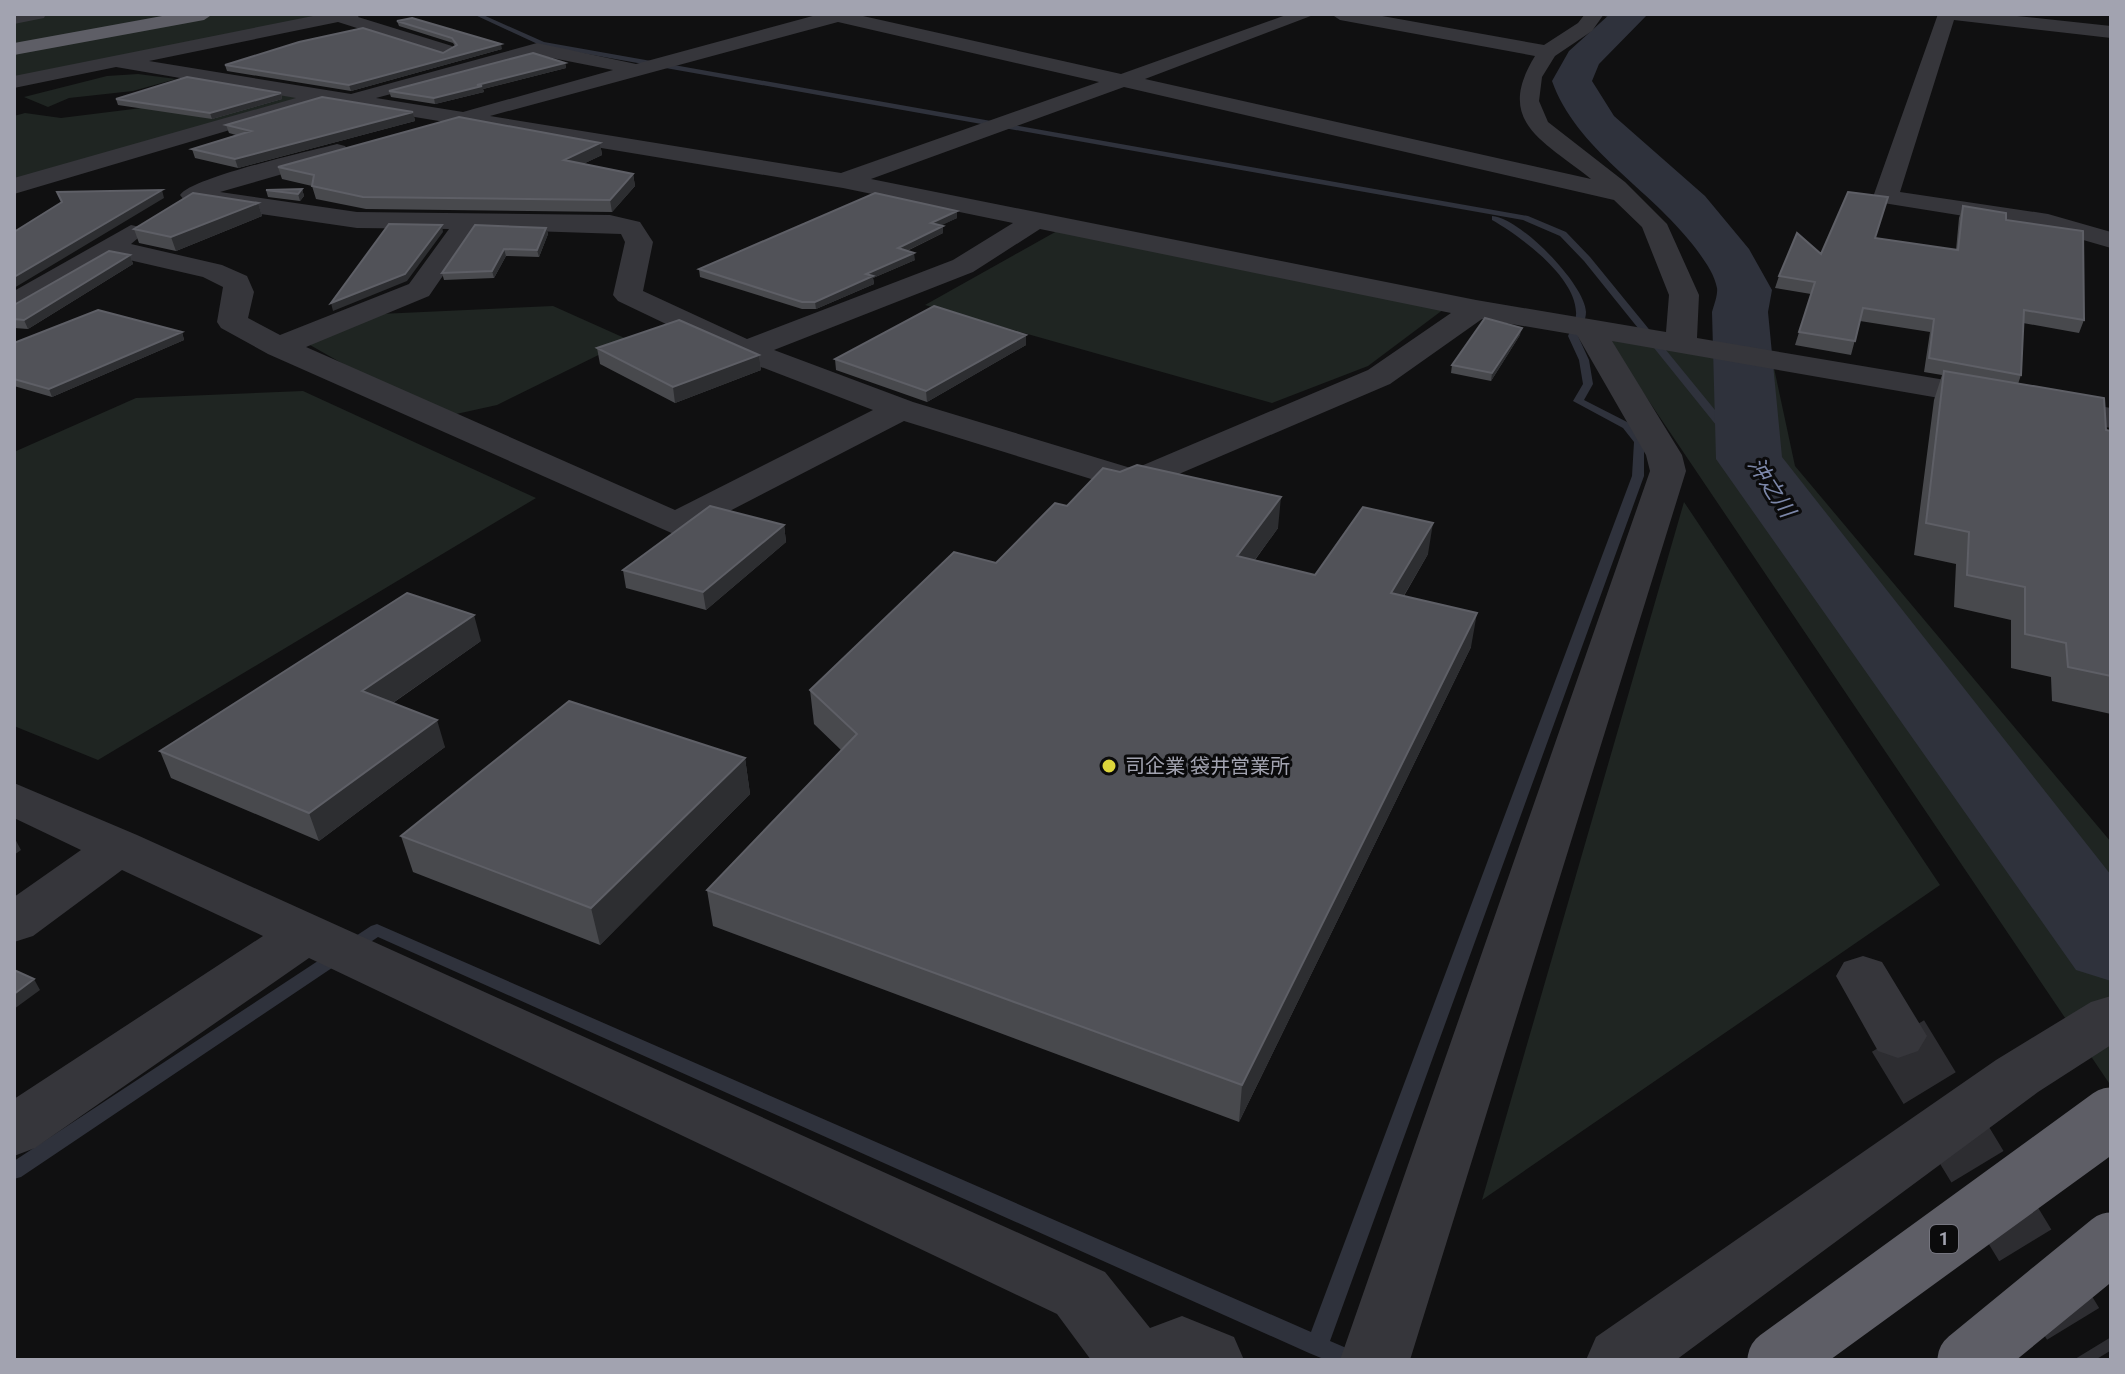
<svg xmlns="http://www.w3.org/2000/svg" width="2125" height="1374" viewBox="0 0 2125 1374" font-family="Roboto,'Noto Sans JP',sans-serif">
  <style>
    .green { fill: #1f2522 }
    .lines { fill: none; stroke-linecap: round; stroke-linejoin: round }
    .stream { fill: #2f323c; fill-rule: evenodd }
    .river { fill: #2f323c; fill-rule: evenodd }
    .minor-tunnel { stroke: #2d2d31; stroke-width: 61; stroke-dasharray: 61 31; stroke-linecap: butt }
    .minor { fill: #36363b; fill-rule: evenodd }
    .highway { fill: #5e5e66; fill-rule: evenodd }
    .highway-bridge { stroke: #5e5e66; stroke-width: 61 }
    .wall { fill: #48494d }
    .shaded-wall { fill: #2d2e31 }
    .building { fill: #515258; stroke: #5e5f66; stroke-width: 2 }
    .poi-dot { fill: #ded63b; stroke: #0b0b0c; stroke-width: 3 }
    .labels { text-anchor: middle; stroke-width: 6; stroke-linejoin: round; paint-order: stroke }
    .shield { fill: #0b0b0c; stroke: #75757f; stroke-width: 2 }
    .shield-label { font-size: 18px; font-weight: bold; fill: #a2a3b0 }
    .poi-label { font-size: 20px; fill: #a2a3b0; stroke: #0b0b0c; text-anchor: start }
    .water-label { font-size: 22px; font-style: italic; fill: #7c87a9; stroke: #0b0b0c }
  </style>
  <rect width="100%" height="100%" fill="#101011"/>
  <path class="green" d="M 37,14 L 351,14 L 14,81 L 14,18 Z
    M 138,74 L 176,79 L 133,91 L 69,98 L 48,107 L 24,97 L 107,76 Z
    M 271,92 L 302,98 L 14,189 L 14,116 L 25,113 L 61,118 Z
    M 1057,231 L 1444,309 L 1368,366 L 1272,403 L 925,305 Z
    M 553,306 L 629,340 L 497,405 L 438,418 L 310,345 L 358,315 Z
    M 1605,336 L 1774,368 L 1795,466 L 2111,842 L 2111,1086 Z
    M 303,391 L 536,498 L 98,760 L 14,726 L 14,452 L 136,398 Z
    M 1684,502 L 1940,885 L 1482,1200 Z"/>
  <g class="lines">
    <path class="stream" d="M 473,14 L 481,14 L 544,42 L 1528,216 L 1566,232 L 1590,257 L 1755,459 L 1749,462 L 1745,461 L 1584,261 L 1560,236 L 1523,220 L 542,46 Z
      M 1595,14 L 1609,14 L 1631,19 L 1628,21 Z
      M 1492,216 C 1519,217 1585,284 1586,312 C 1586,320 1581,329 1578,336 L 1589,360 L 1593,384 L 1584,400 L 1631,424 L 1644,440 L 1644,476 L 1330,1341 L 1358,1353 L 1361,1360 L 1326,1360 L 1309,1353 L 378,937 L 21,1177 L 14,1179 L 14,1161 L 371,926 L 377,924 L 1311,1332 L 1632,476 L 1634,442 L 1623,428 L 1573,401 L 1583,384 L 1579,360 L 1568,336 C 1571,329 1577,320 1576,312 C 1575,276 1520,236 1492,220 Z"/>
    <path class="river" d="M 1610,14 L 1648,14 L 1599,64 L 1592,81 L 1614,116 L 1705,196 L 1749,249 L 1772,290 L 1768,312 L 1782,457 L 2111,875 L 2111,981 L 2076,970 L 1716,459 L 1712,312 C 1714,305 1718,295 1717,288 C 1714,272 1702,257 1693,245 C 1650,189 1576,149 1552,81 L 1569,51 Z"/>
    <path class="minor-tunnel" d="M 1898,1036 L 2095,1360"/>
    <path class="minor" d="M 14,14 L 46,14 L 44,18 L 14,24 Z
      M 323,14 L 360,14 L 358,17 L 452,46 L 455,50 L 445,56 L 338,22 L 149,61 L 351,94 L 537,43 L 636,64 L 820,14 L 854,14 L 1121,74 L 1289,14 L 1316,14 L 1145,79 L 1591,179 C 1544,141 1494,122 1535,56 L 1340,20 L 1331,14 L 1371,14 L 1544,45 L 1578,23 L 1585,14 L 1604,14 L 1592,31 L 1555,56 L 1542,77 L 1539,101 L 1548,122 L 1625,182 L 1667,224 L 1699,295 L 1697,338 L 2111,408 L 2111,428 L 1612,341 L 1682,455 L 1686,471 L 1410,1360 L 1340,1360 L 1650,471 L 1646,455 L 1577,335 L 1482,319 L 1390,384 L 1118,500 L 1105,497 L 1100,489 L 1104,483 L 904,421 L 689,532 L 676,535 L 268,354 L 221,328 L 217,322 L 223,287 L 203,277 L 112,256 L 24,310 L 14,313 L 14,291 L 131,225 L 140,227 L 144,233 L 131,244 L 222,265 L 247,276 L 254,292 L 248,318 L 280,335 L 409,284 L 449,229 L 357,228 L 199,205 L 184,200 L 180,195 C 193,177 310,151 337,144 L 345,146 L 349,151 L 345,156 L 220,192 L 357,212 L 610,215 L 640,222 L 653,242 L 643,291 L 747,339 L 953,260 L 1013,223 L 843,188 L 324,102 L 14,194 L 14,178 L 296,98 L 116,67 L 14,88 L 14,76 ZM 838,22 L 1099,82 L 841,173 L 490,116 ZM 537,55 L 613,70 L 463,112 L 376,98 ZM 1124,87 L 1614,200 L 1642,227 L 1669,295 L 1666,332 L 1476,300 L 871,179 ZM 475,229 L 621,234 L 625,242 L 613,295 L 618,301 L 735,357 L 873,410 L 675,510 L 306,347 L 429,296 ZM 1040,229 L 1451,313 L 1368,370 L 1134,469 L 913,402 L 774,350 L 973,272 Z
      M 1938,14 L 1998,14 L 2111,26 L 2111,38 L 1954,20 L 1900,192 L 2048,214 L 2111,232 L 2111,248 L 2045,229 L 1877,202 L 1873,197 Z
      M 14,783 L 137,835 L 1105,1272 L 1150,1328 L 1182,1316 L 1234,1337 L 1244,1360 L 1091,1360 L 1057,1314 L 309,958 L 35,1148 L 14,1156 L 14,1099 L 263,936 L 122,870 L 33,936 L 14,942 L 14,897 L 81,850 L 14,818 Z
      M 1863,956 L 1882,962 L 1927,1036 L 1918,1051 L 1898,1058 L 1878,1051 L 1836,976 L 1844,962 Z
      M 2111,996 L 2111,1045 L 2038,1092 L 1676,1360 L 1586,1360 L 1596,1337 L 1996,1060 L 2091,1002 Z"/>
    <path class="highway" d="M 173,14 L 213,14 L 204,20 L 14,55 L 14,43 Z"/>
    <path class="highway-bridge" d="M 1778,1360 L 2111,1118
      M 1968,1360 L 2111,1243"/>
  </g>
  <path class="wall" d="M 397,21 L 502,49 L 351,91 L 227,71 L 225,65 L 443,53 L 455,46 L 453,43 L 399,26 Z
    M 565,63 L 566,68 L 483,89 L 484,92 L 435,104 L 391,97 L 389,91 Z
    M 281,93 L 282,99 L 212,119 L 118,105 L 116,99 Z
    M 413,112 L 415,121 L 238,168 L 195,158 L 192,149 L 236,135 L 229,133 L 226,125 Z
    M 600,143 L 602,155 L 583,164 L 633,174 L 635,186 L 612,212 L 366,209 L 316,199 L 312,186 L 282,179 L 278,167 Z
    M 302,189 L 304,196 L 300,201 L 268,197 L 266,190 Z
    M 258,203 L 262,216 L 176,251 L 139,243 L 134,229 Z
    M 1963,206 L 2006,220 L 2084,320 L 2079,333 L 2023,323 L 2021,375 L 2018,384 L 2106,430 L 2111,431 L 2111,714 L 2052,701 L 2051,677 L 2011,668 L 2011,620 L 1954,607 L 1956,564 L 1914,555 L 1934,400 L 1942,375 L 1924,372 L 1930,332 L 1860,321 L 1851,355 L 1795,345 L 1811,294 L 1775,288 L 1779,276 L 1821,254 L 1875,238 L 1956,250 L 1959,218 Z
    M 957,211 L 957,218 L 941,225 L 943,226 L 943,233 L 907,251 L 915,260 L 873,278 L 874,284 L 816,309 L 802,309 L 700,277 L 699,269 Z
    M 546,228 L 548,234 L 539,257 L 506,256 L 494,278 L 444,280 L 442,273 Z
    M 130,255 L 133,264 L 28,329 L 14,328 L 14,305 Z
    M 182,332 L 184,340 L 52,397 L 14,386 L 14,343 Z
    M 1026,335 L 1026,345 L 927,402 L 836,370 L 835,359 Z
    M 1520,335 L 1491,381 L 1451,373 L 1452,365 Z
    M 597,348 L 759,355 L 761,370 L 675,403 L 600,364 Z
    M 1067,506 L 1278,528 L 1255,560 L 1315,575 L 1428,554 L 1404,596 L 1471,647 L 1239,1122 L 713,926 L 707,890 L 841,750 L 814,724 L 810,690 L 996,563 Z
    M 784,525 L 786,542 L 706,610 L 626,588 L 623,570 Z
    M 481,641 L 393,703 L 445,747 L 319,841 L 171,778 L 160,751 Z
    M 745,758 L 750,794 L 600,945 L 413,872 L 401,836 Z"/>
  <path class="shaded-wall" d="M 501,44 L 502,49 L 351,91 L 349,85 Z
    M 565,63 L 566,68 L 483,89 L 484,92 L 435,104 L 434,98 L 477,85 Z
    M 281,93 L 282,99 L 212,119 L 210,113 Z
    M 413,112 L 415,121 L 238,168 L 235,159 Z
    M 600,143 L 602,155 L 566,172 L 564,160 Z
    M 633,174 L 635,186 L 612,212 L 610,200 Z
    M 302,189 L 304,196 L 300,201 L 298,194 Z
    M 162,190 L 164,198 L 14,288 L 14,277 Z
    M 258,203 L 262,216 L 176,251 L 171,237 Z
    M 957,211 L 957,218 L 932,230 L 931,223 Z
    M 442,225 L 443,232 L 407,281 L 333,311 L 331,303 Z
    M 943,226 L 943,233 L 898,255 L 898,248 Z
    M 546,228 L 548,234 L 539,257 L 537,250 Z
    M 504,249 L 506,256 L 494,278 L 492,271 Z
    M 914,253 L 915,260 L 873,278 L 874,284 L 816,309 L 815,302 L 866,274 Z
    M 130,255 L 133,264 L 28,329 L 24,320 Z
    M 1522,328 L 1520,335 L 1491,381 L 1492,373 Z
    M 182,332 L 184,340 L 52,397 L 49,389 Z
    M 1026,335 L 1026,345 L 927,402 L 926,391 Z
    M 759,355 L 761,370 L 675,403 L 673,387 Z
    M 1281,497 L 1278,528 L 1234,588 L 1237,556 Z
    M 1433,523 L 1428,554 L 1386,626 L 1391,593 Z
    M 784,525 L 786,542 L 706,610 L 703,592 Z
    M 1477,613 L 1471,647 L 1239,1122 L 1242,1085 Z
    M 474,615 L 481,641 L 371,718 L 362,691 Z
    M 437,720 L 445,747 L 319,841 L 309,813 Z
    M 745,758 L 750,794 L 600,945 L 591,908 Z
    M 14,837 L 21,850 L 14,855 Z
    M 34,979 L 40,990 L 14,1009 L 14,994 Z"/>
  <path class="building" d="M 412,18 L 501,44 L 349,85 L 225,65 L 299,42 L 363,28 L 443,53 L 457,45 L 452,38 L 397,21 Z
    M 533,53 L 565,63 L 477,85 L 482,86 L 434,98 L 389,91 Z
    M 187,77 L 281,93 L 210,113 L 116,99 Z
    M 322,97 L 413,112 L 235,159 L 192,149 L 251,131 L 226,125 Z
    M 459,117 L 600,143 L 564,160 L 633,174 L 610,200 L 363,197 L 312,186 L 314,175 L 278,167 Z
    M 302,189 L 298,194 L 266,190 Z
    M 162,190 L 14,277 L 14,232 L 62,202 L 57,192 Z
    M 1848,192 L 1888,197 L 1875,238 L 1958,250 L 1963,206 L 2006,213 L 2006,220 L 2083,231 L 2084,320 L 2024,310 L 2021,375 L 1929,358 L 1934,319 L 1863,308 L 1855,341 L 1799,332 L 1815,282 L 1779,276 L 1797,233 L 1821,254 Z
    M 193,193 L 258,203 L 171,237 L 134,229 Z
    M 875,193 L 957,211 L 931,223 L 943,226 L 898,248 L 914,253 L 866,274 L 873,276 L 815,302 L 802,302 L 699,269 Z
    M 389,224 L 442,225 L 405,274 L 331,303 Z
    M 475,225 L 546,228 L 537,250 L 504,249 L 492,271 L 442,273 Z
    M 109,251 L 130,255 L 24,320 L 14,319 L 14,305 Z
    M 934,306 L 1026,335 L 926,391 L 835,359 Z
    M 98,310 L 182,332 L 49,389 L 14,379 L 14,343 Z
    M 1485,318 L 1522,328 L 1492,373 L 1452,365 Z
    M 679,320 L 759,355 L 673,387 L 597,348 Z
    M 1944,371 L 2104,398 L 2106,430 L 2111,431 L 2111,676 L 2068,667 L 2066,643 L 2025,634 L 2025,587 L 1967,575 L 1969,532 L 1926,523 Z
    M 1137,465 L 1281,497 L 1237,556 L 1315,575 L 1363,507 L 1433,523 L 1391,593 L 1477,613 L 1242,1085 L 707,890 L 857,734 L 810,690 L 954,552 L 996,563 L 1055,503 L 1067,506 L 1103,468 L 1120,472 Z
    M 710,506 L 784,525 L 703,592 L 623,570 Z
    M 407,593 L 474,615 L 362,691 L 437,720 L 309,813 L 160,751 Z
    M 569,701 L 745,758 L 591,908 L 401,836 Z
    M 14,970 L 34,979 L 14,994 Z"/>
  <circle class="poi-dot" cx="1109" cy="766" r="8"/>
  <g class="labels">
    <rect class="shield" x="1930" y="1225" width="28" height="28" rx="6"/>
    <g class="shield-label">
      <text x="1944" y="1245">1</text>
    </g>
    <g class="poi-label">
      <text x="1125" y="773">司企業 袋井営業所</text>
    </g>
    <g class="water-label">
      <text transform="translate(1772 487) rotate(57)" y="8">沖之川</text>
    </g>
  </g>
  <rect width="2125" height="1374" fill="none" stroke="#a2a3b0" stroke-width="32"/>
</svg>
